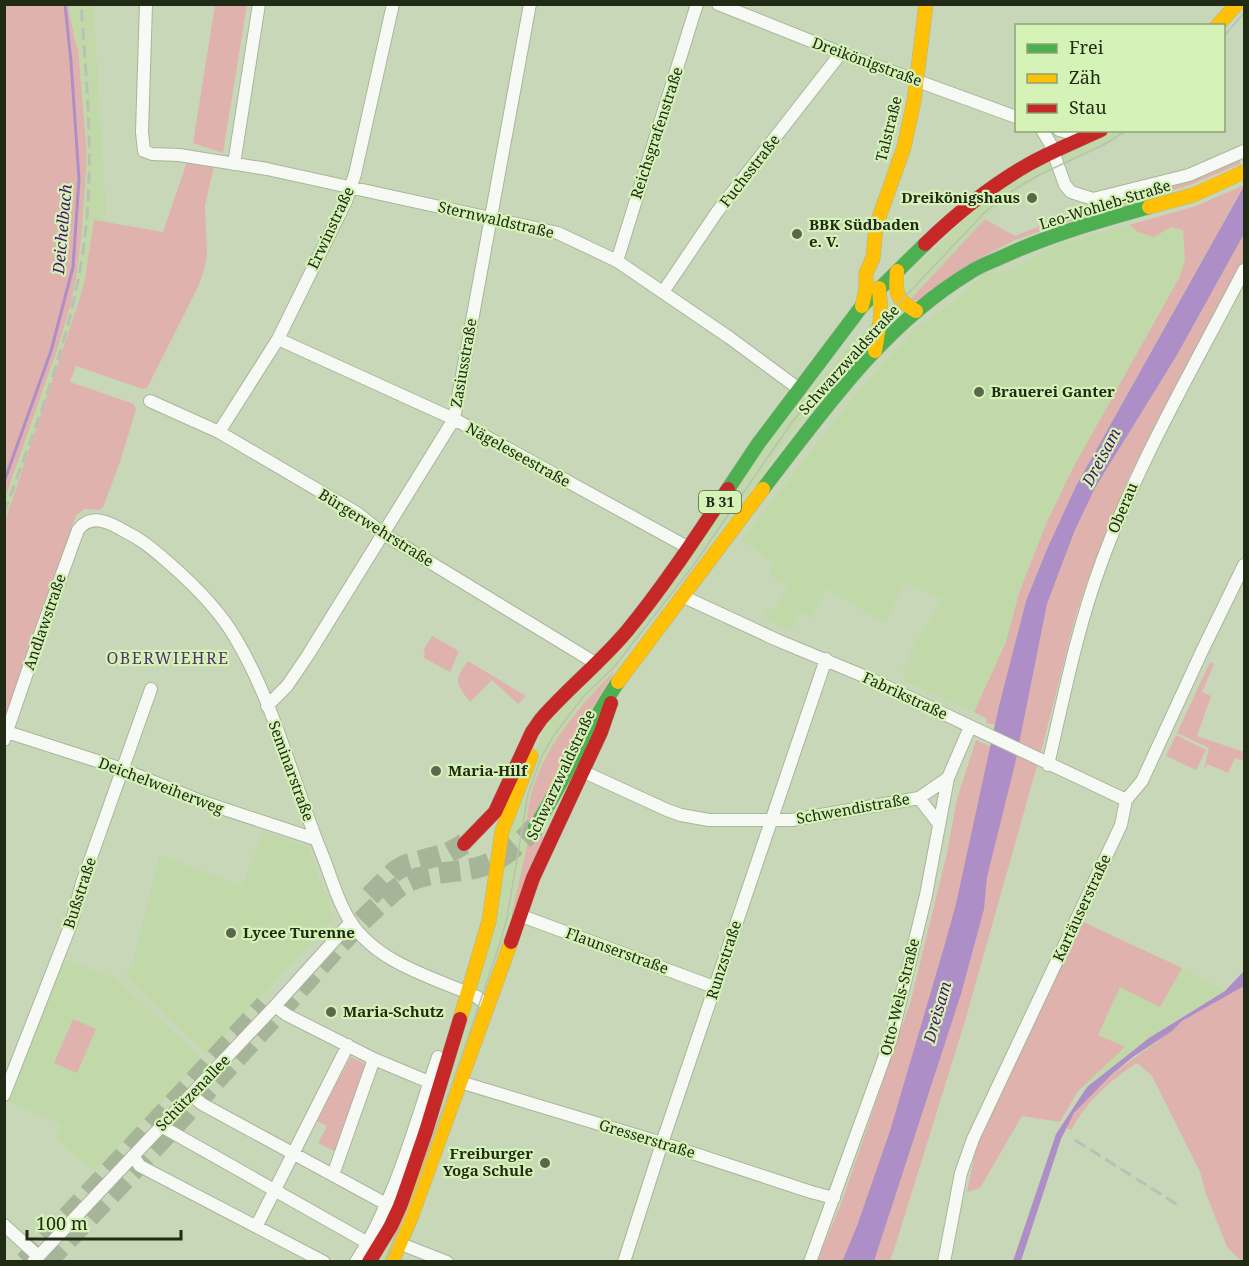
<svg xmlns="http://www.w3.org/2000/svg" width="1249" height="1266" viewBox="0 0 1249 1266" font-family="'Noto Serif',serif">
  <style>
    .built { fill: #c1d9a8 }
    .green { fill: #e0b2ad }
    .water { fill: #ae8ec6 }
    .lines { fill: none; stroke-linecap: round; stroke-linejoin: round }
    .stream { stroke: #ae8ec6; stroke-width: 3 }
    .highway-tunnel { stroke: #a6b497; stroke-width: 21; stroke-dasharray: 21 10; stroke-linecap: butt }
    .street-casing { stroke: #a9b59c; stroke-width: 14 }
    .fast-casing { stroke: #a9b59c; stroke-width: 15 }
    .slow-casing { stroke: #a9b59c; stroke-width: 15 }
    .jam-casing { stroke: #a9b59c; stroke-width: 15 }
    .street { stroke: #f7f9f4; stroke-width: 12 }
    .fast { stroke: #4caf50; stroke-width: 14 }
    .slow { stroke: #ffc107; stroke-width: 14 }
    .jam { stroke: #c62828; stroke-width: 14 }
    .tram { stroke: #bbbfb6; stroke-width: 1.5 }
    .rail { stroke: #bbbfb6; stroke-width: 3; stroke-dasharray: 12 6; stroke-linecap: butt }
    .poi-dot { fill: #5b674d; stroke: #d5f2b7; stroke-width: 2 }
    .labels { text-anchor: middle; stroke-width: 4.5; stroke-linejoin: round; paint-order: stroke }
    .shield { fill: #d5f2b7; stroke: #566645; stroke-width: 1.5 }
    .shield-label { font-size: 14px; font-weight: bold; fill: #202a14 }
    .street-label { font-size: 15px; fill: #202a14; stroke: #d5f2b7 }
    .poi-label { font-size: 15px; font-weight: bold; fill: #202a14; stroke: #d5f2b7; text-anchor: start }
    .water-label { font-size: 16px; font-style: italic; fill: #49136a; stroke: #d5f2b7 }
    .neighbourhood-label { font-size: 16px; letter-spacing: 1.5px; fill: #54336d; stroke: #d5f2b7 }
  </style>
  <rect width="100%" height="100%" fill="#c8d7b8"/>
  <path class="built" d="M 68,5 L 93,5 L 106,204 L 104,223 L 94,221 L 85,278 L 79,301 L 5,521 L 5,498 L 57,350 L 71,304 L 81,240 L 86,144 L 78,48 L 75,42 Z
    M 1112,131 L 1131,131 L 1102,147 L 1041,176 L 1019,190 L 991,212 L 901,310 L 855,355 L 827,387 L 774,456 L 767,469 L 615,670 L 572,716 L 547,756 L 531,793 L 525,841 L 528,842 L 506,936 L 388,1261 L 376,1262 L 393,1225 L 509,833 L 534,753 L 544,730 L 740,483 L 788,418 L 843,353 L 902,292 L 904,282 L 915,268 L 984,201 L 1013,179 L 1102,137 Z
    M 1129,225 L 1130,228 L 1171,227 L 1183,230 L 1185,260 L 1179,277 L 1073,469 L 1046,524 L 1019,593 L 1006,642 L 974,712 L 904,681 L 906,675 L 901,672 L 912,659 L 908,656 L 942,599 L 904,583 L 885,624 L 827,589 L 811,618 L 800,612 L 791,631 L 762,615 L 767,606 L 774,610 L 789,587 L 769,574 L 774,564 L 742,540 L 858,391 L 917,327 L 953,303 L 985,273 L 1008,271 L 1060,244 Z
    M 263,831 L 308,847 L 334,919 L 206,1054 L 125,975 L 133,963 L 160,855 L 242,886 Z
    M 1081,921 L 1182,968 L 1225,991 L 1175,1020 L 1134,1049 L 1087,1087 L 1018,1058 Z
    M 63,959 L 116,978 L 202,1059 L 94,1172 L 55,1137 L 61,1124 L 8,1101 Z"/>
  <path class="green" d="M 5,4 L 68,5 L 75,42 L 78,48 L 86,144 L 86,170 L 81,240 L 76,277 L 71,304 L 57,350 L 5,498 Z
    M 215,5 L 247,5 L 223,153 L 193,143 Z
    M 1240,160 L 1240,164 L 1190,185 L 1076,219 L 1015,240 L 971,263 L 918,300 L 909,301 L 985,219 L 1015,236 L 1073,213 L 1133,198 Z
    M 187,162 L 214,166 L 205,205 L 207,255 L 204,271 L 198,287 L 147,388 L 143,389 L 76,366 L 70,382 L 134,404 L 136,409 L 120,462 L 103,507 L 99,510 L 85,509 L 76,515 L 5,719 L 5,521 L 79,301 L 85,278 L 94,220 L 163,232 Z
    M 1244,185 L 1076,486 L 1047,549 L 1026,601 L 995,725 L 986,723 L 987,719 L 974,712 L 1006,642 L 1019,593 L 1046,524 L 1073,468 L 1179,278 L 1185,260 L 1183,230 L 1171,227 L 1154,237 L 1138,232 L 1129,225 L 1196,206 Z
    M 1244,234 L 1244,262 L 1175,386 L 1128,479 L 1089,576 L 1075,618 L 1042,748 L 965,1021 L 893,1253 L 889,1261 L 817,1262 L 842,1201 L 911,1000 L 947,853 L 957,799 L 976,740 L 1016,758 L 1047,604 L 1075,530 L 1095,488 L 1177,355 Z
    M 432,636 L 459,651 L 450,672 L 424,658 L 425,653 L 423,651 Z
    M 468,661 L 526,696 L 518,704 L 492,680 L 470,702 C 456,683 453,681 468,661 Z
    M 1210,662 L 1214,664 L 1202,692 L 1211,696 L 1197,736 L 1244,752 L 1244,761 L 1235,758 L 1228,773 L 1207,764 L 1204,770 L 1209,748 L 1177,733 Z
    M 615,670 L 586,719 L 530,827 L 544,838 L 518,907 L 512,912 L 528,842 L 525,841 C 527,825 527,806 532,791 C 547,742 580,706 615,670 Z
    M 1176,735 L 1206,750 L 1196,770 L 1166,756 Z
    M 1081,921 L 1182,968 L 1160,1007 L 1120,987 L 1098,1035 L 1125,1047 L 1078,1091 L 1060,1122 L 1022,1116 L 980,1188 L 967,1192 L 978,1139 L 1018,1058 Z
    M 1244,986 L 1244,1261 L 1241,1261 L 1227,1247 L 1205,1191 L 1200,1172 L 1152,1076 L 1137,1063 C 1110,1080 1086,1102 1071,1130 L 1066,1128 C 1088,1084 1133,1061 1170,1032 C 1175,1029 1179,1023 1184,1020 C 1202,1007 1224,996 1244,986 Z
    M 73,1019 L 96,1029 L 77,1073 L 54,1063 Z
    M 351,1057 L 369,1066 L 338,1153 L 318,1143 L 327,1126 L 316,1121 Z"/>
  <path class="water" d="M 1244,186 L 1244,234 L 1177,355 L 1095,488 L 1075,530 L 1047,604 L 1015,764 L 987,877 L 984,909 L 961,994 L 874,1261 L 842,1262 L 857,1226 L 890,1131 L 944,947 L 956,904 L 999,706 L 1026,601 L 1047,549 L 1076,486 Z
    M 1244,971 L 1244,986 L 1182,1021 L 1172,1031 L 1133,1057 L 1111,1075 L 1074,1113 L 1061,1139 L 1021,1261 L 1013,1261 L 1056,1134 L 1087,1087 L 1149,1038 L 1225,991 Z"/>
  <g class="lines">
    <path class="stream" d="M 4,482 L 51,351 L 73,267 L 79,179 L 71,62 L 65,4"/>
    <path class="highway-tunnel" d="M 370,896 L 395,871 L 405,865 L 448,853 L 464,844
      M 25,1262 L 265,1005
      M 46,1262 C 123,1183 197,1101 272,1019 C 312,976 350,929 394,891 C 417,871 449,874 476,868 C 500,862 519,845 535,827"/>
    <defs>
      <path id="street" d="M 146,4 L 142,132 L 144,151 L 152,154 L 179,155 L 267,169 L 558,233 L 617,261 L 730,338 L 799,389
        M 718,4 L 841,53 L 1016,117
        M 1042,130 L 1050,143 L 1065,185 L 1071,192 L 1093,199 L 1189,175 L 1244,151
        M 1059,130 L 1085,137
        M 234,164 L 259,4
        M 617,261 L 697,4
        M 663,292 L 717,212 L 841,53
        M 278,339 L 454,419 L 689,548
        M 150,401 L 219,432 L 357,513 L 382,533 L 597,664
        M 219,432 L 278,339 L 346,201 L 355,174 L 393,4
        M 682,596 L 777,640 L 866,677 L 1126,800
        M 267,706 L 287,686 L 308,655 L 454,419 L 530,4
        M 7,732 L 122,769 L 203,802 L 315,839
        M 4,740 L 42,629 L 78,530 C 91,512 111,523 126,532 C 143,540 156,552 170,564 C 194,585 220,611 236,639 C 275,705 293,783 322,854 C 331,876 337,901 350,921 C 378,964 433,977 477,997 L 487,1005
        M 1048,765 C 1064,696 1077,628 1102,561 C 1140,458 1194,367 1244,270
        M 582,771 L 667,810 L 681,815 L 709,820 L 792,820 L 919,798 L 948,778
        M 919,798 L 939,824
        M 519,915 L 714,987
        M 275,1006 L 287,1015 L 374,1059 L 429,1082
        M 460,1082 L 662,1143 L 811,1192 L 834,1198
        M 4,1095 L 71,924 L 82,883 L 151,689
        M 191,1095 L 202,1104 L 388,1205
        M 161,1126 L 368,1243
        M 133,1156 L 140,1166 L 324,1262
        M 333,1175 L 374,1059
        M 4,1225 L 38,1256
        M 257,1225 L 348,1045
        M 401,1244 L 447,1262
        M 33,1262 L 275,1006 L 351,922
        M 356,1262 C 396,1199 414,1127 438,1057
        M 624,1262 L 662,1143 L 826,659
        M 810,1262 L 891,1039 L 926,895 L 948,778 L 970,727
        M 944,1262 L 961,1173 L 973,1139 L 1121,825 L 1126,800 L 1142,781 L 1202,651 L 1244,565"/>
      <path id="fast" d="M 728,489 L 758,444 L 862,306 L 925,244
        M 763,489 C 824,410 883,325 969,273 C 979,266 991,262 1002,257 C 1049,235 1099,221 1149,207
        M 535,827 C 565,780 587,728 618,682"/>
      <path id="slow" d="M 1217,26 L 1237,4
        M 1149,207 L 1193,195 L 1244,172
        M 897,271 C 895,294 896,299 916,311
        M 862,306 L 866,289 L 866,273 L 873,258 L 876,226 L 904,147 L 914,101 L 926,4
        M 875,351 L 881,315 L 879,288
        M 618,682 L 763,489
        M 460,1019 L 489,921 L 502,831 L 531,756
        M 392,1262 L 412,1215 L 511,942"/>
      <path id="jam" d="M 925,244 C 956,214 992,185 1029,164 C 1052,151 1077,141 1101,130
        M 541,719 C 568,688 601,662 627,631 C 664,586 696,537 728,489
        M 464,844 L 495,812 L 532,732 L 541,719
        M 511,942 L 533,878 L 601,732 L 611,703
        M 369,1262 L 391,1226 L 401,1204 L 426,1131 L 460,1019"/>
    </defs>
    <use href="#street" class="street-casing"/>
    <use href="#fast" class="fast-casing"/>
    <use href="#slow" class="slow-casing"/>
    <use href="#jam" class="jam-casing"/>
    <use href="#street" class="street"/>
    <use href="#fast" class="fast"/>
    <use href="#slow" class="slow"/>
    <use href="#jam" class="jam"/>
    <path class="tram" d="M 1224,36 L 1244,13
      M 386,1262 L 417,1187 L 500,943 L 507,918 L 528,794 L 542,756 L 554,735 L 583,697 L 615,666 L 693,566 L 792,422 L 847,358 L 985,212 L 1015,189 L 1039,175 L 1105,144 L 1127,130"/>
    <path class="rail" d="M 4,513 C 35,428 70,342 83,251 C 95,169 87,86 81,4
      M 1075,1140 L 1178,1205"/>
  </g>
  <g class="poi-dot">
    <circle cx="1032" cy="198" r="6"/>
    <circle cx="797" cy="234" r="6"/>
    <circle cx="979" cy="392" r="6"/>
    <circle cx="436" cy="771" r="6"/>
    <circle cx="231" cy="933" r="6"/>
    <circle cx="331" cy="1012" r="6"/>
    <circle cx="545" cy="1163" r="6"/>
  </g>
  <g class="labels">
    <rect class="shield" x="699" y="491" width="42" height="22" rx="4.5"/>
    <g class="shield-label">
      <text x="720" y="507">B 31</text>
    </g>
    <g class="street-label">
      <text transform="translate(867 62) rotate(20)" y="5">Dreikönigstraße</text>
      <text transform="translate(889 129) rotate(-76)" y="5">Talstraße</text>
      <text transform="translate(657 133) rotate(-72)" y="5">Reichsgrafenstraße</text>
      <text transform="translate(750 171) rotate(-52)" y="5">Fuchsstraße</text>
      <text transform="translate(1105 205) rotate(-17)" y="5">Leo-Wohleb-Straße</text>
      <text transform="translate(496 220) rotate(13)" y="5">Sternwaldstraße</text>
      <text transform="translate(331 228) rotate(-65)" y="5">Erwinstraße</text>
      <text transform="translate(849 360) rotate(-48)" y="5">Schwarzwaldstraße</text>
      <text transform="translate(464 363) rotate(-80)" y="5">Zasiusstraße</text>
      <text transform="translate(518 455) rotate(29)" y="5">Nägeleseestraße</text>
      <text transform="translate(1123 508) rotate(-67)" y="5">Oberau</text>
      <text transform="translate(376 528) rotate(32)" y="5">Bürgerwehrstraße</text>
      <text transform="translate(45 622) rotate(-71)" y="5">Andlawstraße</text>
      <text transform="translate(905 696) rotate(25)" y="5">Fabrikstraße</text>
      <text transform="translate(291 771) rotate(70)" y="5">Seminarstraße</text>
      <text transform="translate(561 775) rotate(-65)" y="5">Schwarzwaldstraße</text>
      <text transform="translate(161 786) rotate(21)" y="5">Deichelweiherweg</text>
      <text transform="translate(853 809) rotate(-10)" y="5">Schwendistraße</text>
      <text transform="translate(80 893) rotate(-72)" y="5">Bußstraße</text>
      <text transform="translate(1082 908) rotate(-65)" y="5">Kartäuserstraße</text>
      <text transform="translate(617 951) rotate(20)" y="5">Flaunserstraße</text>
      <text transform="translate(724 960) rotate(-72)" y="5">Runzstraße</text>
      <text transform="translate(900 997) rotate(-76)" y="5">Otto-Wels-Straße</text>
      <text transform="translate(193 1093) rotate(-46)" y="5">Schützenallee</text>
      <text transform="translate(647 1139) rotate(17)" y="5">Gresserstraße</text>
    </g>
    <g class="poi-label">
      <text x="1020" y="203" text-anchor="end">Dreikönigshaus</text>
      <text x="809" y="230">BBK Südbaden<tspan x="809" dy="17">e. V.</tspan></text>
      <text x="991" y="397">Brauerei Ganter</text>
      <text x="448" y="776">Maria-Hilf</text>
      <text x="243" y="938">Lycee Turenne</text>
      <text x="343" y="1017">Maria-Schutz</text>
      <text x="533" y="1159" text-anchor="end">Freiburger<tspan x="533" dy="17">Yoga Schule</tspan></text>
    </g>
    <g class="water-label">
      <text transform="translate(62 229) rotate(-85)" y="6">Deichelbach</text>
      <text transform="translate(1101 457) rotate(-62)" y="6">Dreisam</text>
      <text transform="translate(937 1012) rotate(-74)" y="6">Dreisam</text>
    </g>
    <g class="neighbourhood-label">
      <text x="168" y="664">OBERWIEHRE</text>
    </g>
  </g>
  <rect width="1249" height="1266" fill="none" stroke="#202a14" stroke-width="12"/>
  <rect x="1015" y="24" width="210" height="108" fill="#d5f2b7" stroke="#8da276" stroke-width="1.5"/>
  <rect x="1027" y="44" width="30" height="9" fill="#4caf50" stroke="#8da276" stroke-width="1.5"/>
  <text x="1069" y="54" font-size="18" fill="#202a14">Frei</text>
  <rect x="1027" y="74" width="30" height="9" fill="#ffc107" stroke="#8da276" stroke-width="1.5"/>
  <text x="1069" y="84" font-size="18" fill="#202a14">Zäh</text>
  <rect x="1027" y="104" width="30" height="9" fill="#c62828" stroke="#8da276" stroke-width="1.5"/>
  <text x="1069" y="114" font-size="18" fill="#202a14">Stau</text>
  <path d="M27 1230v9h154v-9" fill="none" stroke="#202a14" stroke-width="3"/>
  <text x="36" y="1230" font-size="18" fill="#202a14" stroke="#d5f2b7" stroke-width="4.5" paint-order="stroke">100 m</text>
</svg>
